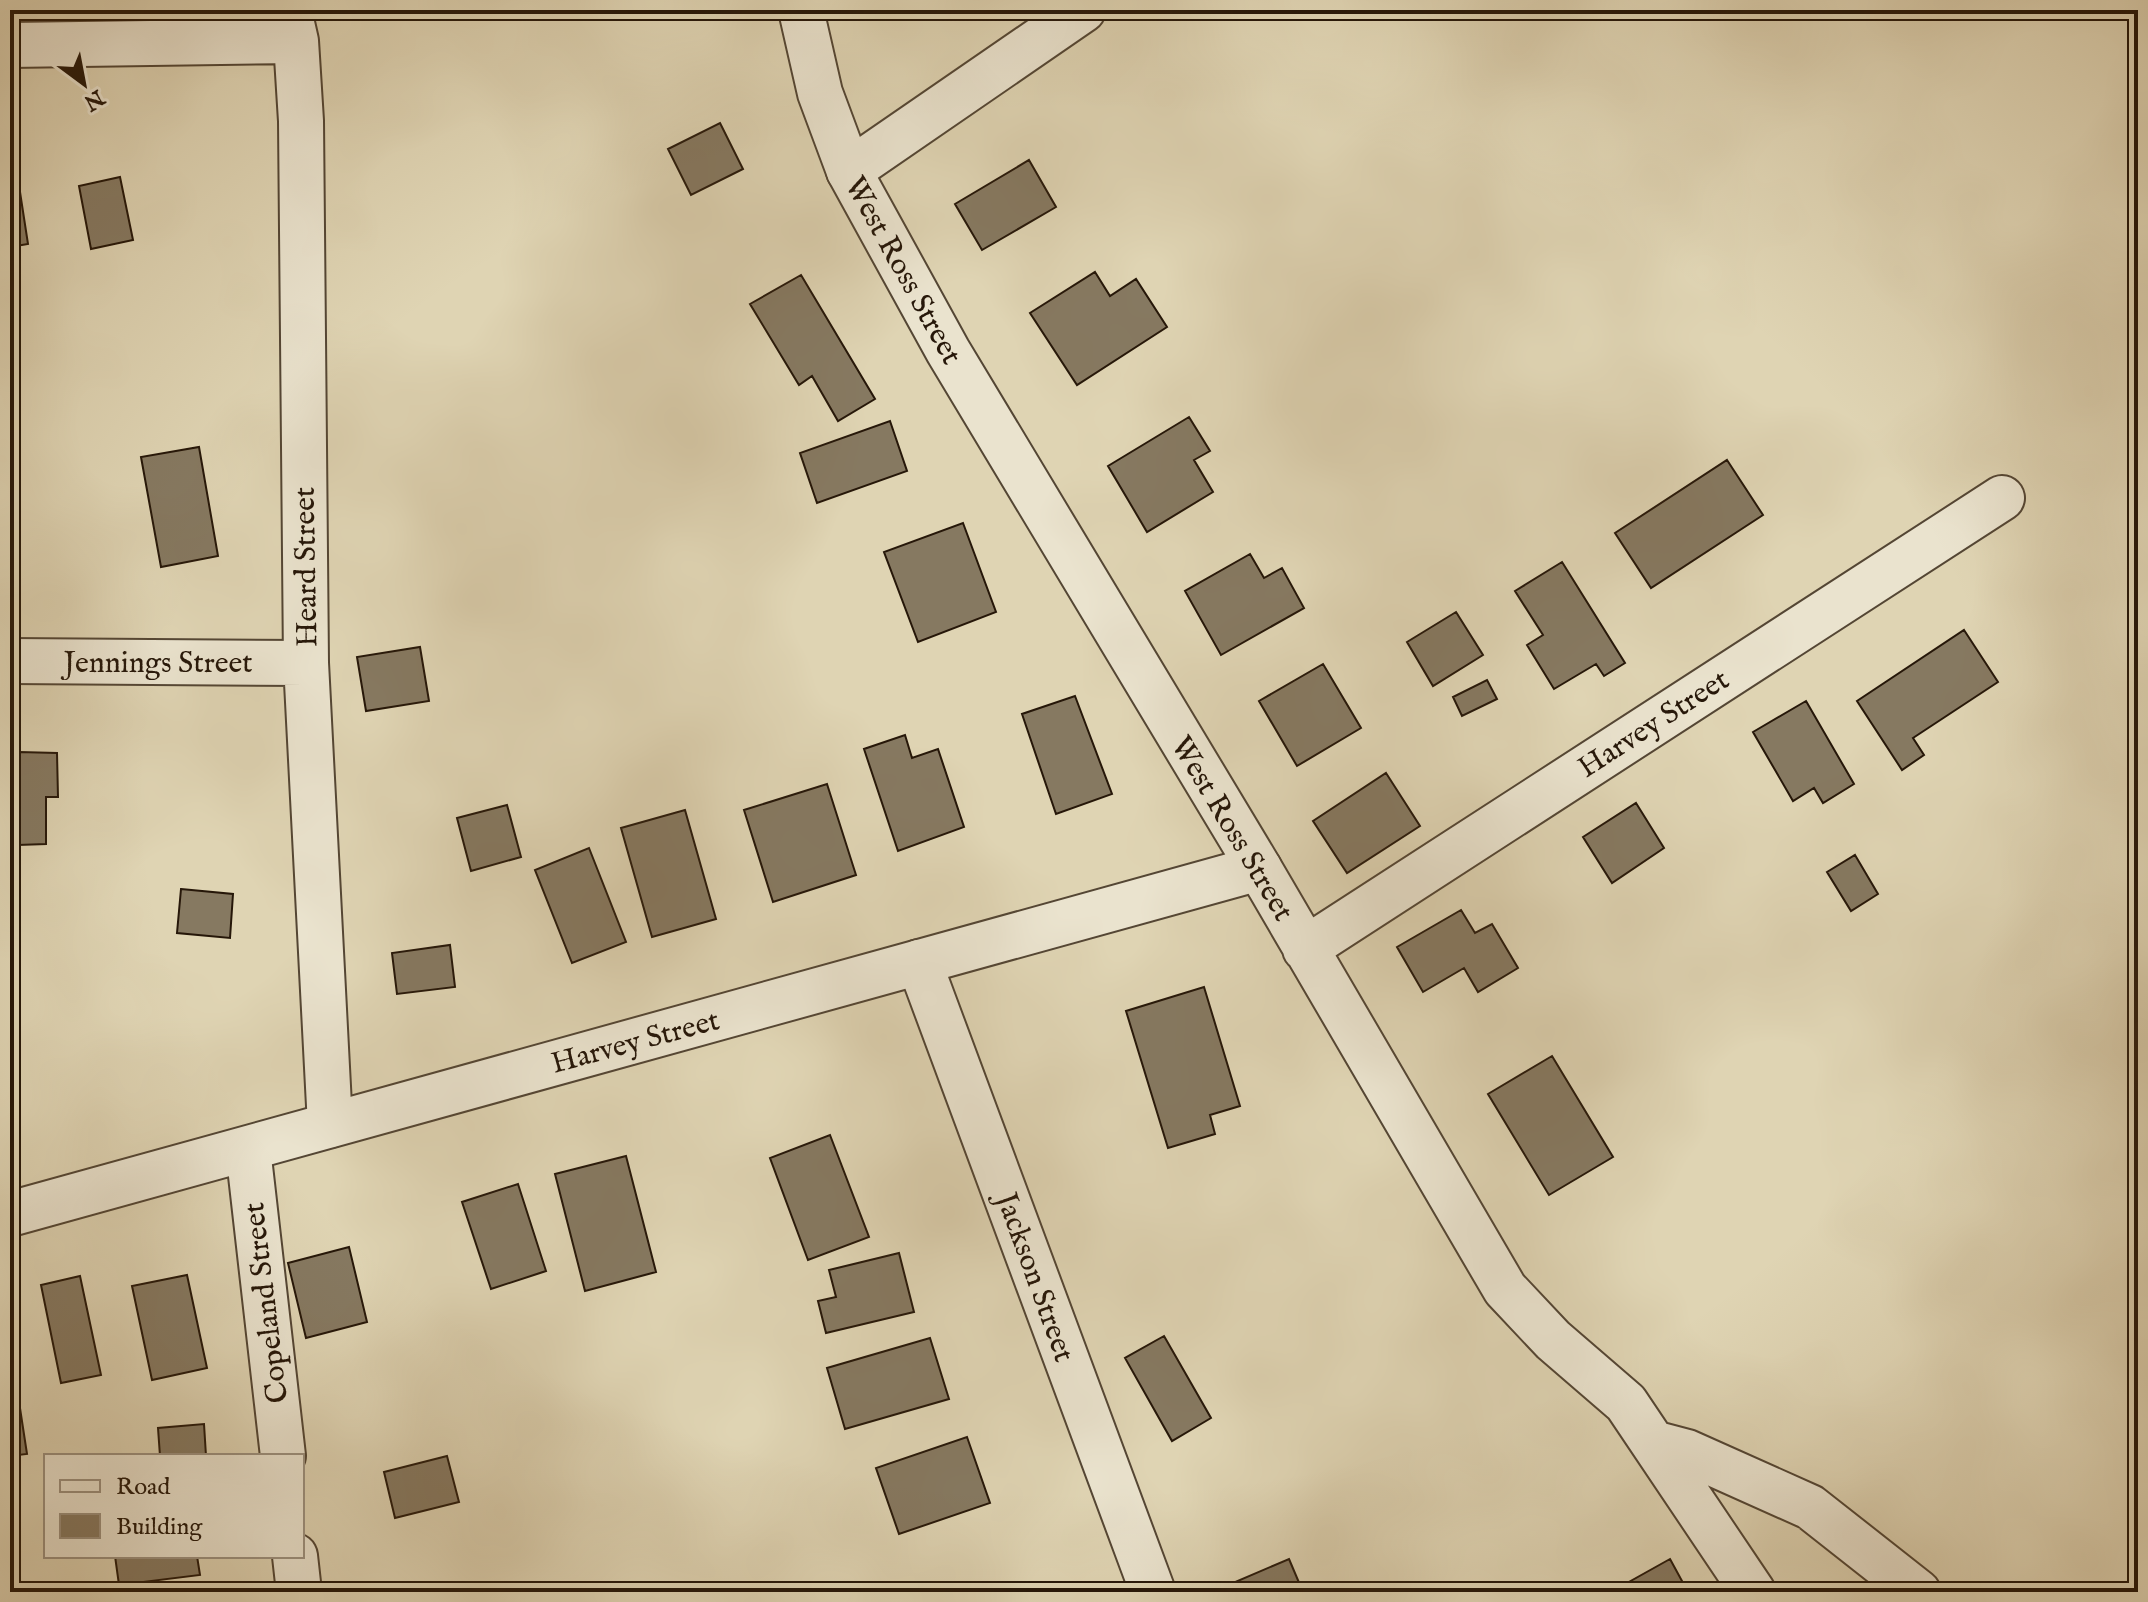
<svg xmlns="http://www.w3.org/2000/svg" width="2148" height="1602" viewBox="0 0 2148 1602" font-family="'IM FELL English',serif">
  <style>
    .building { fill: #867961; stroke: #261709; stroke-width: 2 }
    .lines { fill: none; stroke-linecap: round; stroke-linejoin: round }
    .minor-casing { stroke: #544634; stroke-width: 48 }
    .tertiary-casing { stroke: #544634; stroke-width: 48 }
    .minor { stroke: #eae3ce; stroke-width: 44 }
    .tertiary { stroke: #eae3ce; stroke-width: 44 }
    .labels { text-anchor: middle; stroke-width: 6; stroke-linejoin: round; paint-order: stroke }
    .street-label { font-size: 30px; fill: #261709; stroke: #eae3ce }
  </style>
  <rect width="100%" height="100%" fill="#dfd4b3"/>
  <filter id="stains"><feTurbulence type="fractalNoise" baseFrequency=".0025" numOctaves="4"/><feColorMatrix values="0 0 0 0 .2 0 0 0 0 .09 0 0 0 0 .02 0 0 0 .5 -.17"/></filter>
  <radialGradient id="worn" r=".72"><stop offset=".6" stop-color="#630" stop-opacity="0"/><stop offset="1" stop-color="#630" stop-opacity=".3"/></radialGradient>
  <path class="building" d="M 720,123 L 743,169 L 691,195 L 668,149 Z
    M 14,153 L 28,244 L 10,247 L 10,154 Z
    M 1029,160 L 1056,207 L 982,250 L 955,204 Z
    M 120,177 L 133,240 L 91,249 L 79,186 Z
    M 1095,272 L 1110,296 L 1136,279 L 1167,327 L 1077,385 L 1030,313 Z
    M 801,275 L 875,399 L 838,421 L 812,376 L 799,385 L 750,304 Z
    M 1189,417 L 1210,451 L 1194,460 L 1213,492 L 1147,532 L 1108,466 Z
    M 890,421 L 907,471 L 817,503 L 800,453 Z
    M 199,447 L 218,556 L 161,567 L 141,457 Z
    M 1727,460 L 1763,515 L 1651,588 L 1615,533 Z
    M 963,523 L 996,612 L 918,642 L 884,552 Z
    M 1250,554 L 1264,578 L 1282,568 L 1304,608 L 1221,655 L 1185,591 Z
    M 1562,562 L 1625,663 L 1604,676 L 1596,664 L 1554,689 L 1527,645 L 1543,635 L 1515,591 Z
    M 1456,612 L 1483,655 L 1433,686 L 1407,642 Z
    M 1964,630 L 1998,682 L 1913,738 L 1924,755 L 1902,770 L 1857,701 Z
    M 420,647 L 429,701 L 366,711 L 357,657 Z
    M 1323,664 L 1361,728 L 1297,766 L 1259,701 Z
    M 1487,680 L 1497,699 L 1462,716 L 1453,697 Z
    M 1075,696 L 1112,794 L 1056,814 L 1022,714 Z
    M 1806,701 L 1854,784 L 1823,803 L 1814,788 L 1793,801 L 1753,732 Z
    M 905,735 L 912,758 L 938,749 L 964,827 L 898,851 L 864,749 Z
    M 19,752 L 57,753 L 58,797 L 46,797 L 46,844 L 18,845 Z
    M 1386,773 L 1420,826 L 1347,873 L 1313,821 Z
    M 827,784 L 856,875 L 773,902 L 744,810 Z
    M 1636,803 L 1664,848 L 1612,883 L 1583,837 Z
    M 507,805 L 521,857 L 471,871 L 457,818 Z
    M 685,810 L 716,919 L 652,937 L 621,828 Z
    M 589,848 L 626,942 L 572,963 L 535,870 Z
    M 1855,855 L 1878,894 L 1851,911 L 1827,872 Z
    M 181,889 L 233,894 L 230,938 L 177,933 Z
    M 1461,910 L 1475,933 L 1492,924 L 1518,968 L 1478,992 L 1464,968 L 1423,992 L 1397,947 Z
    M 450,945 L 455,987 L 397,994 L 392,953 Z
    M 1204,987 L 1240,1106 L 1210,1115 L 1215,1134 L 1168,1148 L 1126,1011 Z
    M 1552,1056 L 1613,1157 L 1549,1195 L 1488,1094 Z
    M 830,1135 L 869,1237 L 808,1260 L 770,1158 Z
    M 626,1156 L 656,1272 L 585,1291 L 555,1174 Z
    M 518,1184 L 546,1271 L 491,1289 L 462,1202 Z
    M 349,1247 L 367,1322 L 306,1338 L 288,1263 Z
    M 899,1253 L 914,1312 L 826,1333 L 818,1301 L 836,1297 L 829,1270 Z
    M 187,1275 L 207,1368 L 152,1380 L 132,1286 Z
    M 80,1276 L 101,1375 L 61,1383 L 41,1285 Z
    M 1164,1336 L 1211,1418 L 1172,1441 L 1125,1358 Z
    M 930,1338 L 949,1399 L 845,1429 L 827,1368 Z
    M 16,1382 L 27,1454 L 10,1456 L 10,1383 Z
    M 204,1424 L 206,1456 L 160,1456 L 158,1428 Z
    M 967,1437 L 990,1503 L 899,1534 L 876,1468 Z
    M 447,1456 L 459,1502 L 395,1518 L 384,1472 Z
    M 115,1556 L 197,1556 L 200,1575 L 119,1585 Z
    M 1289,1559 L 1303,1592 L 1212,1592 Z
    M 1670,1559 L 1688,1592 L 1611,1592 Z"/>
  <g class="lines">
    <defs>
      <path id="minor" d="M 289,10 L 296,41 L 301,121 L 306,663 L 330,1125
        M 10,45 L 296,41
        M 849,171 L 1083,10
        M 10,661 L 306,663
        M 1259,868 L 1505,1289 L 1553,1340 L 1626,1403 L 1753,1592
        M 1305,949 L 2002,498
        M 919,962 L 1153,1592
        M 248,1149 L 283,1456
        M 1653,1443 L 1687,1452 L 1810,1507 L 1918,1592
        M 295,1556 L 299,1592"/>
      <path id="tertiary" d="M 10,1214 L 1259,868 L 948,351 L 849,171 L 820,93 L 801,10"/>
    </defs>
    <use href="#minor" class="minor-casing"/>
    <use href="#tertiary" class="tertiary-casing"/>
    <use href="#minor" class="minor"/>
    <use href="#tertiary" class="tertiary"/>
  </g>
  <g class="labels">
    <g class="street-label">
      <text transform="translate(904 270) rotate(61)" y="10">West Ross Street</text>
      <text transform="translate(305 567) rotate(-91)" y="10">Heard Street</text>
      <text x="158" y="672">Jennings Street</text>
      <text transform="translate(1653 723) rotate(-33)" y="10">Harvey Street</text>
      <text transform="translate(1233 828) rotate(59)" y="10">West Ross Street</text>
      <text transform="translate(635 1041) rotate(-15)" y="10">Harvey Street</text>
      <text transform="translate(1036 1277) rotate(70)" y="10">Jackson Street</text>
      <text transform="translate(265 1303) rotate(-97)" y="10">Copeland Street</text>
    </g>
  </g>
  <rect width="2148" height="1602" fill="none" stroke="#dfd4b3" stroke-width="40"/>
  <rect x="12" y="12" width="2124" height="1578" fill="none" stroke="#261709" stroke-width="4"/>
  <rect x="20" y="20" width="2108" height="1562" fill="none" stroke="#261709" stroke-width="2"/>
  <rect x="44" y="1454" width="260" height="104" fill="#eae3ce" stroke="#9c917f" stroke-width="2"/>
  <rect x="60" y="1480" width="40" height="12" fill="#eae3ce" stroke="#9c917f" stroke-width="2"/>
  <text x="116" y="1494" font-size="24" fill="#261709">Road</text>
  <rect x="60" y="1514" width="40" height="24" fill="#867961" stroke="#9c917f" stroke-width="2"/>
  <text x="116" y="1534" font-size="24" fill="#261709">Building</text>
  <g transform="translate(84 84) rotate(148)" stroke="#eae3ce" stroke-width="6" paint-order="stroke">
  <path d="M0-6L14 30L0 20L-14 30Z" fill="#261709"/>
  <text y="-12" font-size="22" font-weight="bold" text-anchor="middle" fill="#261709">N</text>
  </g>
  <rect width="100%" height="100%" filter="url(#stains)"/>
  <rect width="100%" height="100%" fill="url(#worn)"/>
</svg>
